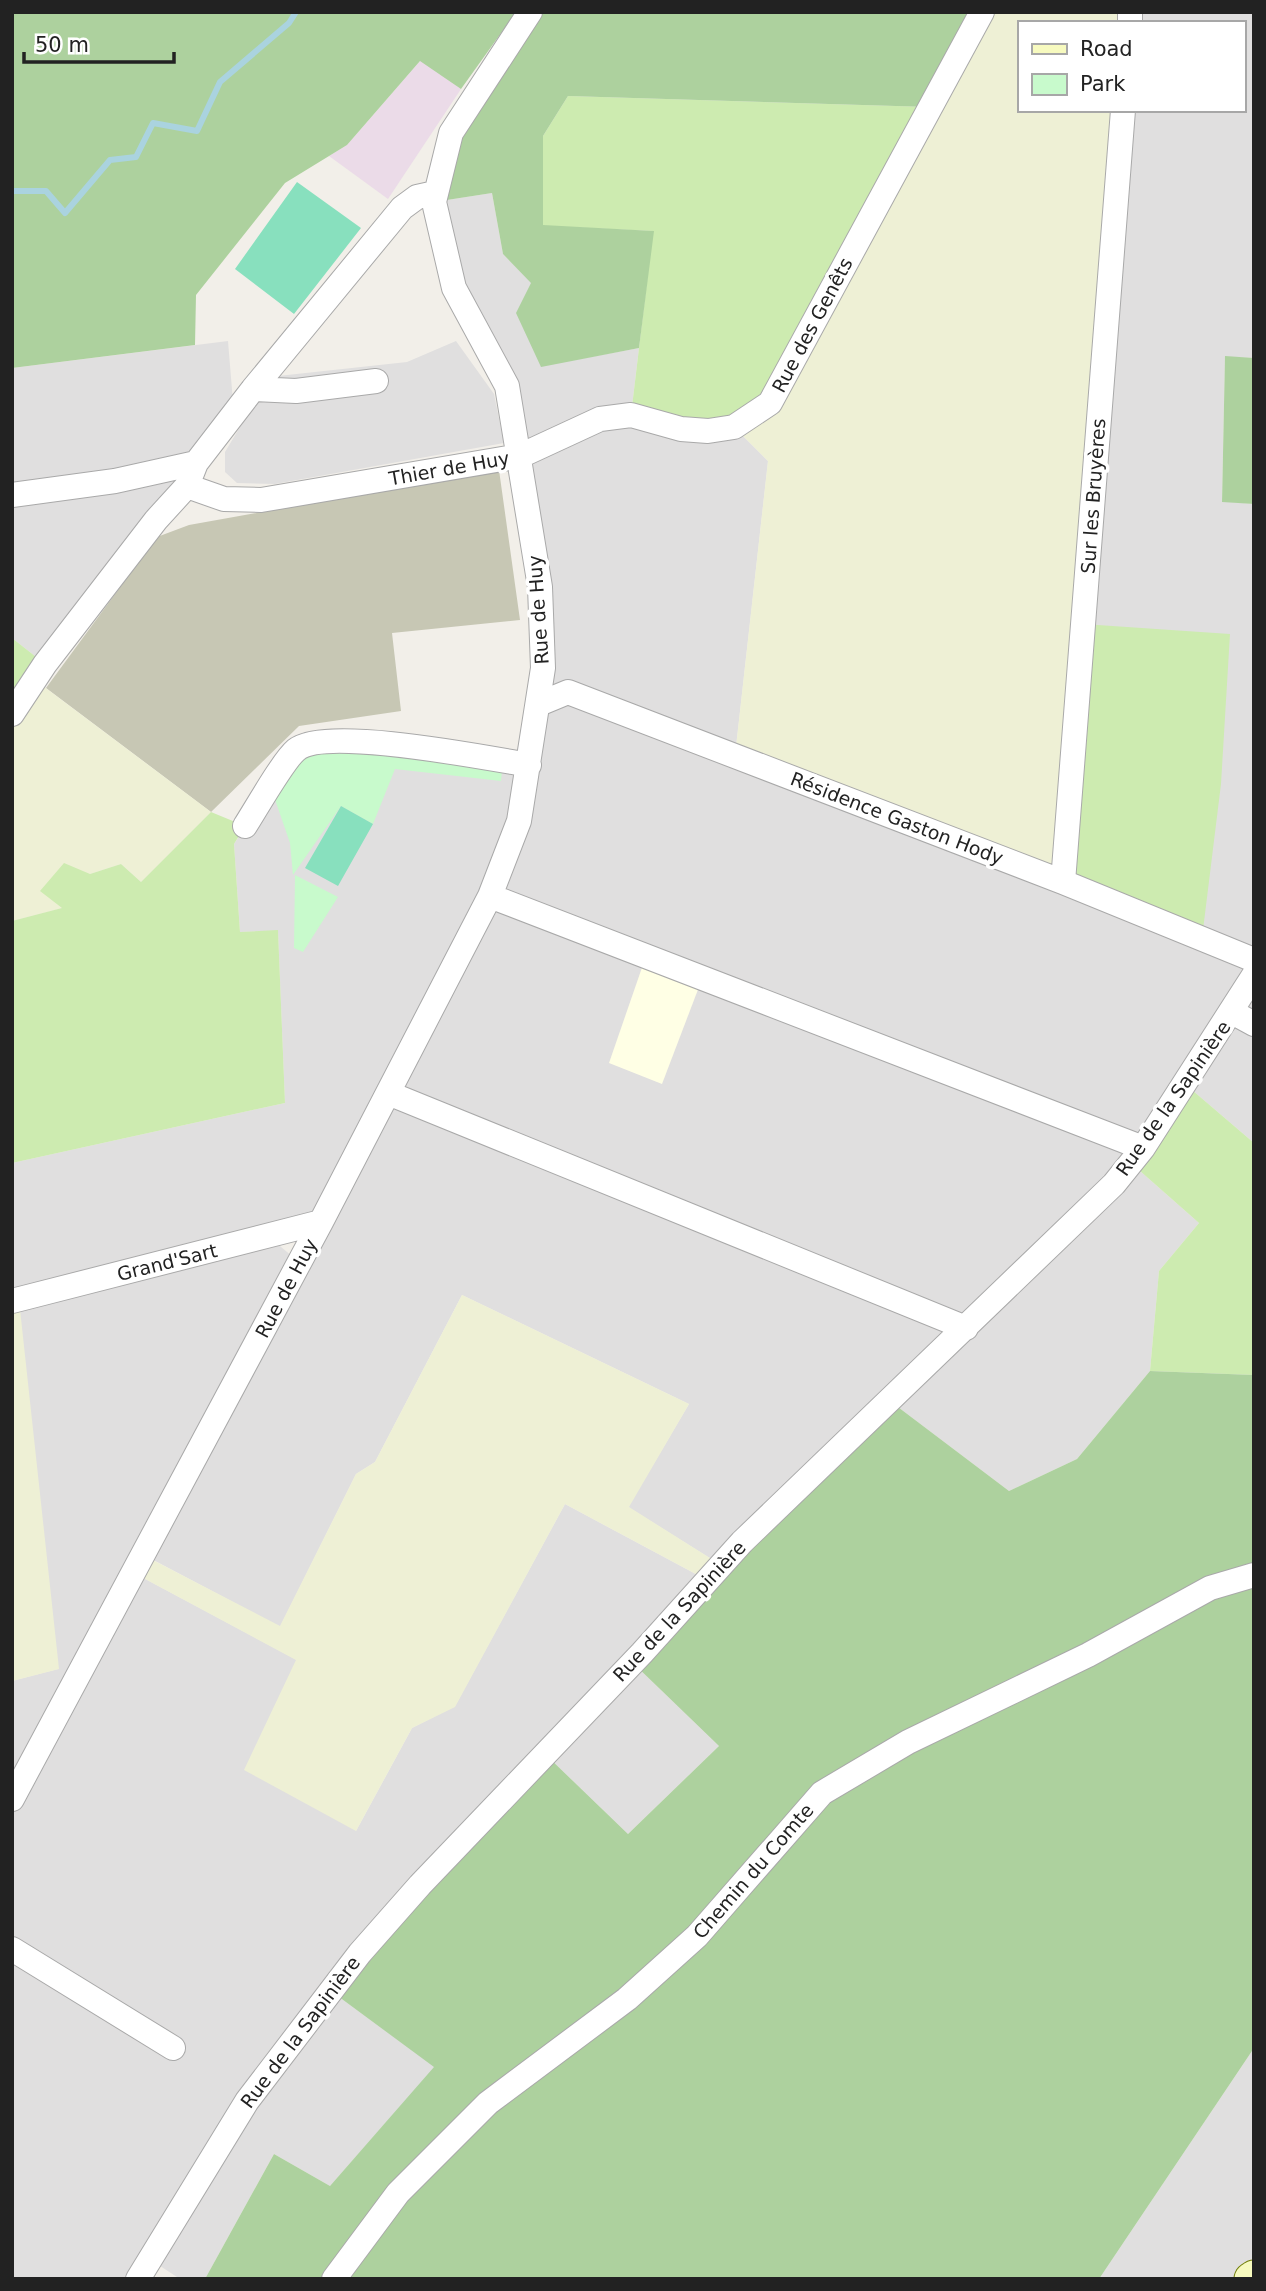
<svg xmlns="http://www.w3.org/2000/svg" width="1266" height="2291" viewBox="0 0 1266 2291" font-family="'DejaVu Sans',sans-serif">
  <style>
    .residential { fill: #e0dfdf; fill-rule: evenodd }
    .industrial { fill: #ebdbe8 }
    .education { fill: #ffffe5 }
    .construction { fill: #c7c7b4 }
    .farmland { fill: #eef0d5 }
    .grass { fill: #cdebb0 }
    .forest { fill: #add19e }
    .park { fill: #c8facc }
    .pitch { fill: #88e0be }
    .lines { fill: none; stroke-linecap: round; stroke-linejoin: round }
    .stream { stroke: #aad3df; stroke-width: 6 }
    .minor-casing { stroke: #a9a9a9; stroke-width: 26 }
    .secondary-casing { stroke: #707d05; stroke-width: 35 }
    .minor { stroke: #fff; stroke-width: 24 }
    .secondary { stroke: #f7fabf; stroke-width: 33 }
    .labels { text-anchor: middle; stroke-width: 7; stroke-linejoin: round; paint-order: stroke }
    .street-label { font-size: 19px; fill: #222; stroke: #fff }
  </style>
  <rect width="100%" height="100%" fill="#f2efe9"/>
  <path class="residential" d="M 1130,12 L 1254,12 L 1254,358 L 1225,357 L 1222,501 L 1254,504 L 1254,1143 L 1185,1084 L 1131,1163 L 1199,1223 L 1159,1271 L 1150,1371 L 1077,1459 L 1009,1491 L 890,1401 L 721,1565 L 628,1507 L 689,1404 L 462,1295 L 375,1462 L 356,1474 L 280,1627 L 144,1555 L 134,1573 L 297,1660 L 356,1831 L 412,1728 L 455,1706 L 565,1504 L 707,1580 L 633,1663 L 719,1746 L 628,1834 L 545,1754 L 331,1991 L 435,2067 L 330,2186 L 274,2154 L 205,2279 L 180,2279 L 151,2260 L 138,2279 L 12,2279 L 12,1681 L 58,1669 L 12,1301 L 12,1163 L 285,1103 L 278,931 L 240,932 L 234,844 L 296,750 L 529,765 L 539,704 L 520,456 L 434,202 L 492,193 L 503,254 L 532,283 L 541,366 L 639,348 L 631,415 L 734,427 L 768,461 L 735,756 L 1083,624 L 1123,110 L 1243,110 L 1243,23 L 1130,23 ZM 321,1223 L 299,1262 L 268,1236 Z
    M 228,341 L 234,414 L 187,486 L 45,664 L 12,638 L 12,368 Z
    M 456,341 L 494,394 L 504,443 L 275,484 L 237,483 L 225,472 L 225,452 L 255,402 L 278,376 L 407,362 Z
    M 1254,2048 L 1254,2277 L 1099,2279 Z"/>
  <path class="industrial" d="M 421,60 L 461,89 L 388,199 L 329,156 L 347,145 Z"/>
  <path class="education" d="M 646,956 L 702,979 L 662,1084 L 609,1063 Z"/>
  <path class="construction" d="M 499,470 L 520,620 L 392,633 L 401,711 L 299,726 L 211,812 L 46,688 L 157,537 L 189,525 Z"/>
  <path class="farmland" d="M 982,12 L 1130,12 L 1130,23 L 1019,23 L 1019,110 L 1123,110 L 1063,882 L 735,756 L 768,461 L 734,427 Z
    M 35,680 L 211,812 L 141,882 L 121,864 L 90,874 L 63,908 L 12,921 L 12,714 Z
    M 462,1295 L 689,1404 L 629,1507 L 721,1565 L 707,1580 L 565,1504 L 455,1707 L 412,1728 L 356,1831 L 244,1770 L 296,1660 L 134,1573 L 143,1555 L 280,1626 L 356,1474 L 375,1462 Z
    M 19,1300 L 59,1669 L 12,1681 L 12,1301 Z"/>
  <path class="grass" d="M 568,96 L 929,107 L 770,403 L 734,427 L 631,415 L 653,231 L 543,226 L 543,136 Z
    M 1083,624 L 1230,634 L 1221,784 L 1202,938 L 1063,882 Z
    M 12,638 L 45,664 L 12,714 Z
    M 211,812 L 245,826 L 234,844 L 240,932 L 278,930 L 285,1103 L 12,1163 L 12,921 L 62,908 L 40,891 L 64,863 L 90,874 L 121,864 L 141,882 Z
    M 1185,1084 L 1254,1143 L 1254,1375 L 1150,1371 L 1159,1271 L 1199,1223 L 1131,1163 Z"/>
  <path class="forest" d="M 12,12 L 516,12 L 461,89 L 420,61 L 347,145 L 285,183 L 196,295 L 195,345 L 12,368 Z
    M 530,12 L 982,12 L 929,107 L 568,96 L 543,136 L 543,225 L 654,231 L 639,348 L 541,367 L 516,313 L 531,283 L 503,254 L 492,193 L 434,202 L 477,93 Z
    M 1225,356 L 1254,358 L 1254,504 L 1222,502 Z
    M 1150,1371 L 1254,1375 L 1254,2048 L 1099,2279 L 205,2279 L 274,2154 L 330,2186 L 434,2067 L 331,1991 L 545,1754 L 628,1834 L 719,1746 L 633,1663 L 890,1401 L 1009,1491 L 1077,1459 Z"/>
  <path class="park" d="M 296,750 L 503,760 L 501,781 L 395,769 L 373,824 L 341,806 L 293,875 L 290,843 L 271,788 Z
    M 295,875 L 338,897 L 303,952 L 294,948 Z"/>
  <path class="pitch" d="M 297,182 L 361,228 L 294,314 L 235,269 Z
    M 341,806 L 373,824 L 338,886 L 305,868 Z"/>
  <g class="lines">
    <path class="stream" d="M 12,191 L 46,191 L 65,213 L 110,160 L 136,157 L 153,123 L 197,131 L 220,82 L 289,23 L 296,12"/>
    <defs>
      <path id="minor" d="M 1130,23 L 1130,12
        M 253,389 L 296,391 L 376,381
        M 187,486 L 224,499 L 261,500 L 520,456 L 600,419 L 631,415 L 681,429 L 708,431 L 734,427 L 770,403 L 982,12
        M 12,495 L 115,481 L 196,463
        M 539,704 L 568,692 L 1063,882 L 1254,960
        M 12,714 L 45,664 L 156,520 L 187,486 L 196,463 L 253,389 L 402,208 L 417,197 L 435,193
        M 245,826 C 256,809 283,761 296,750 C 325,726 487,758 529,765
        M 1063,882 L 1123,110
        M 490,896 L 1143,1148
        M 1232,1012 L 1254,1024
        M 388,1093 L 966,1328
        M 12,1301 L 321,1222
        M 12,1799 L 321,1222 L 490,896 L 519,821 L 543,668 L 540,587 L 507,386 L 454,288 L 434,202 L 451,133 L 530,12
        M 12,1949 L 173,2048
        M 138,2279 L 247,2101 L 360,1953 L 420,1885 L 642,1653 L 742,1542 L 1114,1184 L 1143,1148 L 1254,975
        M 334,2279 L 398,2193 L 488,2103 L 627,1999 L 697,1936 L 822,1793 L 908,1742 L 1088,1655 L 1210,1588 L 1254,1575"/>
      <path id="secondary" d="M 1251,2279 L 1254,2277"/>
    </defs>
    <use href="#minor" class="minor-casing"/>
    <use href="#secondary" class="secondary-casing"/>
    <use href="#minor" class="minor"/>
    <use href="#secondary" class="secondary"/>
  </g>
  <g class="labels">
    <g class="street-label">
      <text transform="translate(812 325) rotate(-62)" y="7">Rue des Genêts</text>
      <text transform="translate(449 468) rotate(-10)" y="7">Thier de Huy</text>
      <text transform="translate(1093 496) rotate(-86)" y="7">Sur les Bruyères</text>
      <text transform="translate(538 610) rotate(-94)" y="7">Rue de Huy</text>
      <text transform="translate(897 818) rotate(21)" y="7">Résidence Gaston Hody</text>
      <text transform="translate(1173 1098) rotate(-55)" y="7">Rue de la Sapinière</text>
      <text transform="translate(167 1262) rotate(-14)" y="7">Grand'Sart</text>
      <text transform="translate(286 1288) rotate(-62)" y="7">Rue de Huy</text>
      <text transform="translate(679 1611) rotate(-47)" y="7">Rue de la Sapinière</text>
      <text transform="translate(753 1871) rotate(-49)" y="7">Chemin du Comte</text>
      <text transform="translate(300 2032) rotate(-53)" y="7">Rue de la Sapinière</text>
    </g>
  </g>
  <rect width="1266" height="2291" fill="none" stroke="#222222" stroke-width="28"/>
  <rect x="1018" y="21" width="228" height="91" fill="#ffffff" stroke="#a7a7a7" stroke-width="2"/>
  <rect x="1032" y="44" width="35" height="10" fill="#f7fabf" stroke="#a7a7a7" stroke-width="2"/>
  <text x="1080" y="56" font-size="21" fill="#222222">Road</text>
  <rect x="1032" y="74" width="35" height="21" fill="#c8facc" stroke="#a7a7a7" stroke-width="2"/>
  <text x="1080" y="91" font-size="21" fill="#222222">Park</text>
  <path d="M24 52v10h150v-10" fill="none" stroke="#222222" stroke-width="3.5"/>
  <text x="35" y="52" font-size="21" fill="#222222" stroke="#ffffff" stroke-width="5" paint-order="stroke">50 m</text>
</svg>
